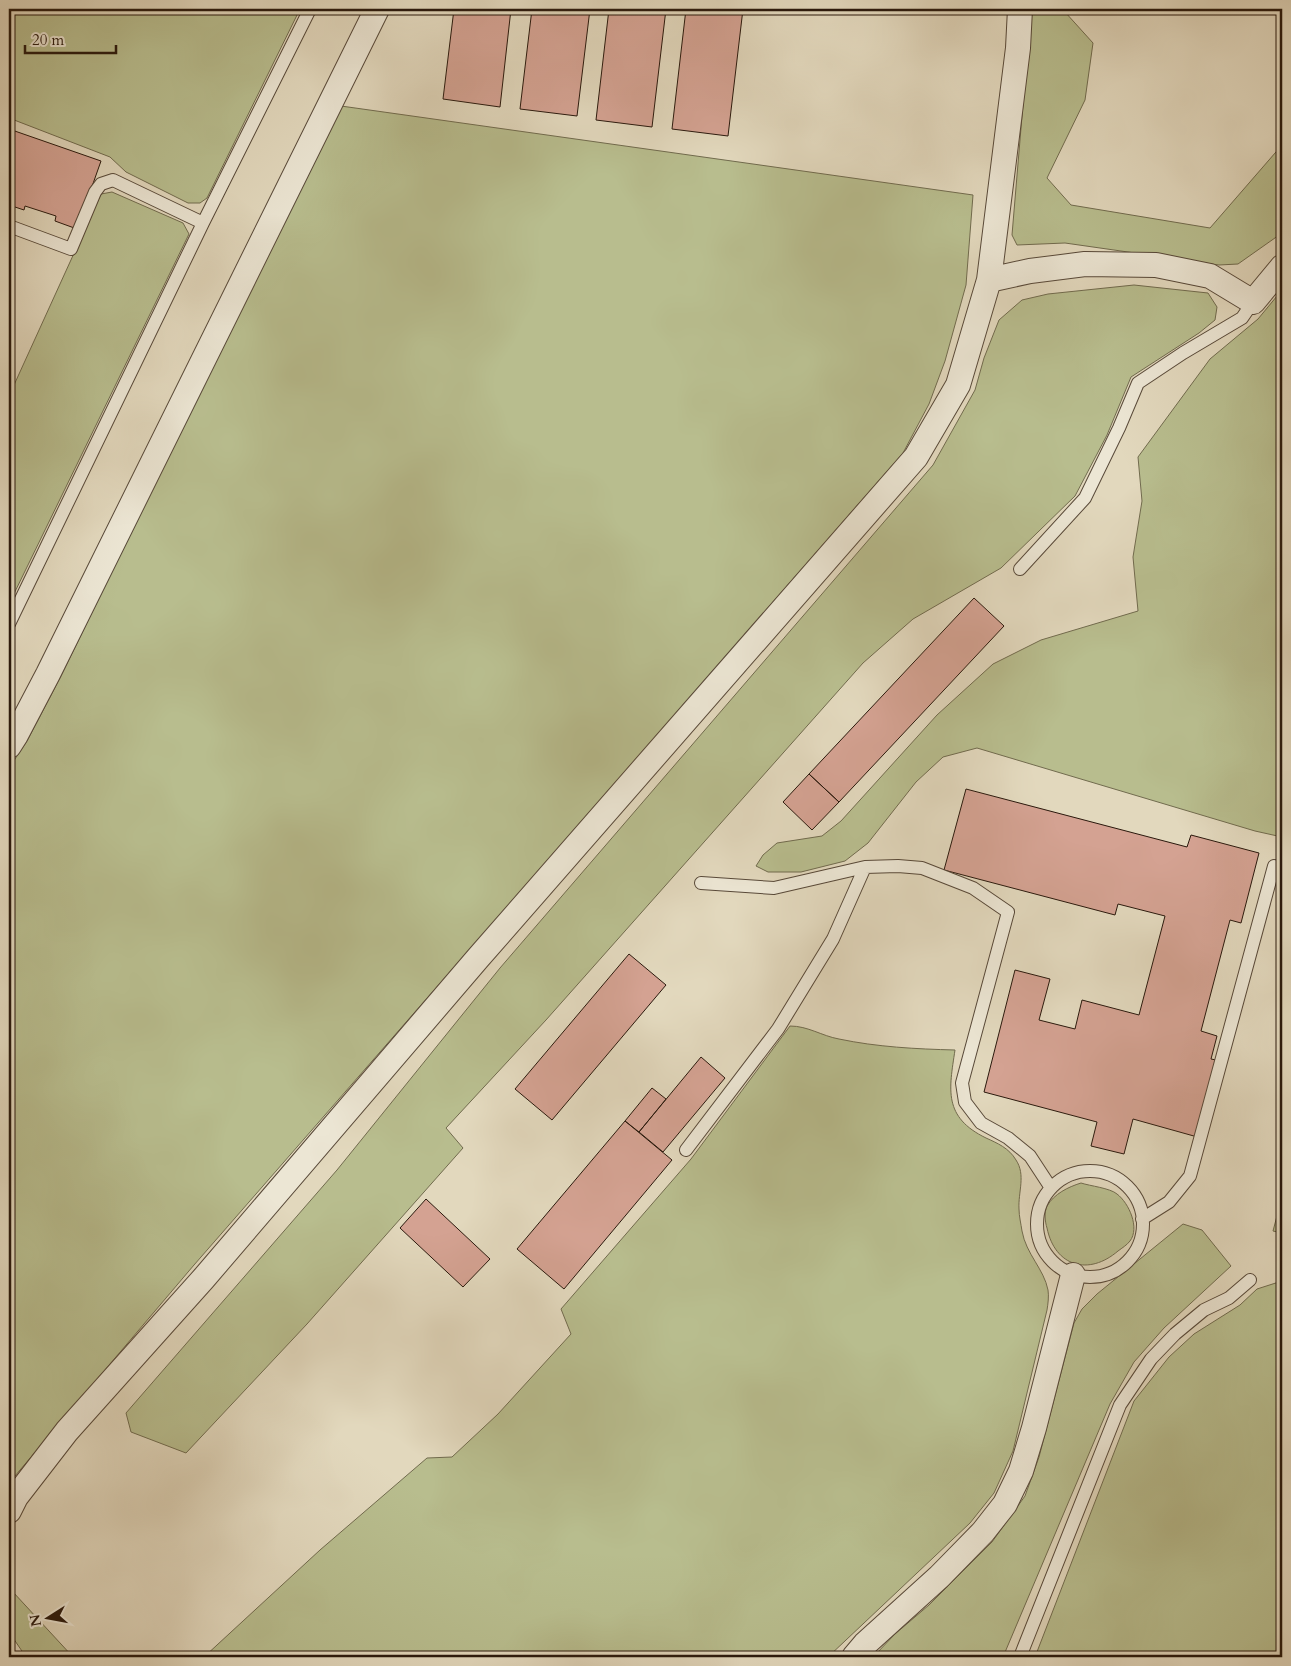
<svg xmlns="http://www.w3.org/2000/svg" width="1291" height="1666" viewBox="0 0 1291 1666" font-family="Cardo,serif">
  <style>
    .green { fill: #b8bd8e; stroke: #716b4e }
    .building { fill: #d4a292; stroke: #2a190d }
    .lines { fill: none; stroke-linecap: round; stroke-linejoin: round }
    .service-casing { stroke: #584939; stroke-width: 14 }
    .minor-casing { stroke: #584939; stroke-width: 26 }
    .service { stroke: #ece6d4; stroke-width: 12 }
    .minor { stroke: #ece6d4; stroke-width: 24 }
  </style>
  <rect width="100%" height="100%" fill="#e2d8bd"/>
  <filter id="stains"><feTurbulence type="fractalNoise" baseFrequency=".004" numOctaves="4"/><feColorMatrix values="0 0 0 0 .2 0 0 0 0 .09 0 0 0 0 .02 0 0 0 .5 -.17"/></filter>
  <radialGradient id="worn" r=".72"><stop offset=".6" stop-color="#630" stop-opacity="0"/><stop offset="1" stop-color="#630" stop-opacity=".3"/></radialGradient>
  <path class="green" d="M 9,9 L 300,9 L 207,198 L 200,203 L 188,203 L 126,172 L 110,157 L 9,118 Z
    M 1031,9 L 1065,9 L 1065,12 L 1093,43 L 1085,100 L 1047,178 L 1071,205 L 1210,228 L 1282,145 L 1282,233 L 1238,264 L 1219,265 L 1065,243 L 1017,245 L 1012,235 Z
    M 341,106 L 973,195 L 966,285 L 945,361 L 929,404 L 903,453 L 194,1265 L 9,1483 L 9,768 L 27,741 L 61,676 L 317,150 Z
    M 112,192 L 183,223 L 189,234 L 9,604 L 9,396 L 101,194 Z
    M 1134,285 L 1208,293 L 1217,307 L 1215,320 L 1199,333 L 1131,377 L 1107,435 L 1075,496 L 1001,568 L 913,619 L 863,663 L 546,1020 L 446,1128 L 463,1148 L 307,1324 L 186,1453 L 131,1432 L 126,1413 L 337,1170 L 500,968 L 933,465 L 975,390 L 984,358 L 999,320 L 1022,300 L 1048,294 Z
    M 1282,290 L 1282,837 L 1255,831 L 977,748 L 943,757 L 916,782 L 868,843 L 845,861 L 801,872 L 768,872 L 756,866 L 763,855 L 777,843 L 822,836 L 841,821 L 937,715 L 993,664 L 1041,640 L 1138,611 L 1133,557 L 1142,501 L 1138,457 L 1210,359 L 1258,319 Z
    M 790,1026 C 808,1026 822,1036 839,1039 C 877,1047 916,1049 955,1050 C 949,1090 943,1117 986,1138 C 997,1143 1009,1148 1016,1160 C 1026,1175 1018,1192 1019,1209 C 1019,1216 1021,1224 1022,1231 C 1026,1254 1044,1269 1048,1290 C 1049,1296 1048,1304 1047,1310 L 1013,1451 L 994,1493 L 970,1523 L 828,1657 L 204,1657 L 320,1550 L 427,1458 L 452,1457 L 498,1414 L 571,1334 L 561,1309 L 691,1159 Z
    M 1081,1183 C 1090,1186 1110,1188 1117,1194 C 1129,1203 1140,1228 1130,1241 C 1127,1245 1122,1248 1118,1251 C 1089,1276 1055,1267 1047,1228 C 1045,1222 1044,1212 1047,1206 C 1054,1194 1068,1187 1081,1183 Z
    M 1282,1197 L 1282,1233 L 1273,1231 Z
    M 1183,1224 L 1202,1230 L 1231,1266 L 1164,1328 L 1134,1362 L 1110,1404 L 1003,1657 L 875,1657 L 875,1655 L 895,1634 L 929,1605 L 992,1542 L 1025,1496 L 1039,1457 L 1074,1323 L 1082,1309 L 1097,1294 Z
    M 1282,1281 L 1282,1657 L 1035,1657 L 1134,1401 L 1169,1357 L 1194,1334 L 1240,1305 L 1257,1289 Z
    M 9,1591 L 13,1592 L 73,1657 L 26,1657 L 9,1632 Z"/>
  <path class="building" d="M 454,9 L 511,9 L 500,107 L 443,99 Z
    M 532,9 L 590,9 L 577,116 L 520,109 Z
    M 609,9 L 666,9 L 652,127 L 596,120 Z
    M 686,9 L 743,9 L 728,136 L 672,129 Z
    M 9,129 L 101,161 L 77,229 L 55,221 L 56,216 L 25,206 L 24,210 L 9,205 Z
    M 974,598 L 1004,626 L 839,802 L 809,774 Z
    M 809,774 L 839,802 L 812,830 L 783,802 Z
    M 966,789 L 1187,847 L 1191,835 L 1259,853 L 1241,923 L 1230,920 L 1201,1031 L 1217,1036 L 1211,1059 L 1221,1061 L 1201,1138 L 1133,1119 L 1124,1154 L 1091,1146 L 1097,1122 L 984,1092 L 1015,970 L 1050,979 L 1039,1020 L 1075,1029 L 1082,1000 L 1139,1015 L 1165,916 L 1118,904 L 1115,915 L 944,870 Z
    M 629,954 L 666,985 L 552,1120 L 515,1089 Z
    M 701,1057 L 725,1078 L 663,1152 L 639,1132 Z
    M 652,1088 L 666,1099 L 639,1132 L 625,1121 Z
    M 625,1121 L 672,1160 L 564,1289 L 517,1249 Z
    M 426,1199 L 490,1259 L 463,1287 L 400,1228 Z"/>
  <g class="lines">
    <defs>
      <path id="service" d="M 9,226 L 71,249 L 95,192 L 101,184 L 113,180 L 203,223
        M 1020,569 L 1085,498 L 1119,428 L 1138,383 L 1183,353 L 1242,318 L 1253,302
        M 9,624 L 203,223 L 310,9
        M 701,883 L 774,888 L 865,867 L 898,866 L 922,868 L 973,888 L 1008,912 L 962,1083 L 965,1102 L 981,1123 L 1008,1138 L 1030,1156 L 1051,1188
        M 686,1150 L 778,1029 L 833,939 L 865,867
        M1037 1224a53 53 0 1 1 106 0a53 53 0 1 1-106 0Z
        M 1142,1219 L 1169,1202 L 1190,1176 L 1274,866
        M 1020,1657 L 1120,1405 L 1151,1359 L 1175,1334 L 1204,1310 L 1229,1298 L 1250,1280"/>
      <path id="minor" d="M 989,280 L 1030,271 L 1085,264 L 1156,265 L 1210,276 L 1253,302 L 1282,267
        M 9,746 L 16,735 L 48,674 L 377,9
        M 9,1511 L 16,1497 L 67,1431 L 204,1278 L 478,958 L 916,457 L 958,385 L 989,280 L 1018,48 L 1020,9
        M 854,1657 L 865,1644 L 939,1577 L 983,1532 L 1005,1504 L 1021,1471 L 1034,1428 L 1073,1275"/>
    </defs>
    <use href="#service" class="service-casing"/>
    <use href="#minor" class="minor-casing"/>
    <use href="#service" class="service"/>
    <use href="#minor" class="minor"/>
  </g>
  <rect width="1291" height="1666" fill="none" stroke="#e2d8bd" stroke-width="30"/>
  <rect x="10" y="10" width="1271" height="1646" fill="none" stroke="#2a190d" stroke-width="2.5"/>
  <rect x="15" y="15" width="1261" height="1636" fill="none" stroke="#2a190d"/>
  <g transform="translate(48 1618) rotate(259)" stroke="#ece6d4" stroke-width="4" paint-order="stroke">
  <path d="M0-4L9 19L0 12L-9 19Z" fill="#2a190d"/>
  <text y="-8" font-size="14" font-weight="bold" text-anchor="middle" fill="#2a190d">N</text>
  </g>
  <path d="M25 45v8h91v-8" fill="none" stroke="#2a190d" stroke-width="2.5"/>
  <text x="32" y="45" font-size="15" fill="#2a190d" stroke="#ece6d4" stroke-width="4" paint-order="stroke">20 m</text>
  <rect width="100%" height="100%" filter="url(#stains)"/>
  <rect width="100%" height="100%" fill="url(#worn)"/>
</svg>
